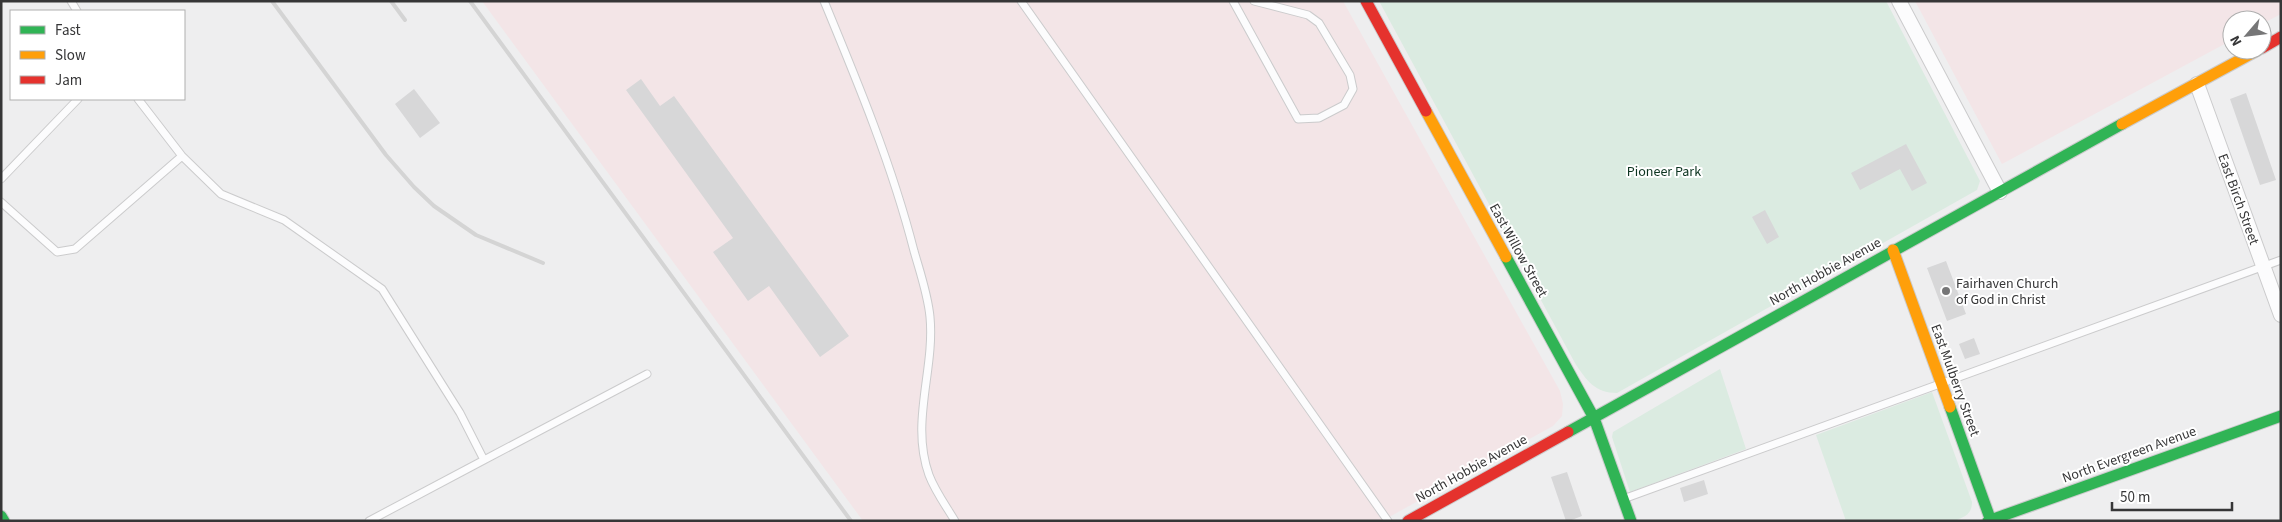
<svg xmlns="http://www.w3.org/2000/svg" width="2282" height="522" viewBox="0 0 2282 522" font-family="'Source Sans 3',sans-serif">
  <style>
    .industrial { fill: #f3e5e7 }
    .green { fill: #dbebe1 }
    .building { fill: #d7d7d8 }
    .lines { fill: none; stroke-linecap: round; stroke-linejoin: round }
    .lane-casing { stroke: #cbcbcc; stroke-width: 9 }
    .street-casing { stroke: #cbcbcc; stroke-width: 16 }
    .fast-casing { stroke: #cbcbcc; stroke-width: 13 }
    .slow-casing { stroke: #cbcbcc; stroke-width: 13 }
    .jam-casing { stroke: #cbcbcc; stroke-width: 13 }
    .lane { stroke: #fcfcfd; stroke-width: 7 }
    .street { stroke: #fcfcfd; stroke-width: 14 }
    .fast { stroke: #30b455; stroke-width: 11 }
    .slow { stroke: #ff9f0a; stroke-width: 11 }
    .jam { stroke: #e5322d; stroke-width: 11 }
    .rail { stroke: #d4d4d4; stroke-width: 4 }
    .poi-dot { fill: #767677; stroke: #fff; stroke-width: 2 }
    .labels { text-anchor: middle; stroke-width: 4; stroke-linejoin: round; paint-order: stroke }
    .park-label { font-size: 14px; fill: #0c3420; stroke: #fff }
    .street-label { font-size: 14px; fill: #363637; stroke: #fff }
    .poi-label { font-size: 14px; fill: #363637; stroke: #fff; text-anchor: start }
  </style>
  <rect width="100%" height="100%" fill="#eeeeef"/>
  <path class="industrial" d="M 482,1 L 1343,1 L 1560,391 L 1563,404 L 1562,416 L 1553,426 L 1382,521 L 863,521 Z
    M 1915,1 L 2281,1 L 2281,14 L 2262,24 L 2262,20 L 2232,20 L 2232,40 L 2002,164 Z"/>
  <path class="green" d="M 1379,1 L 1886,1 L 1980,181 L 1977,190 L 1617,393 C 1595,393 1586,380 1575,363 Z
    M 1720,369 L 1746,449 L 1630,492 L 1612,437 L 1613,432 Z
    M 1932,392 L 1972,502 C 1972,514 1965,517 1954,521 L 1846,521 L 1816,435 Z"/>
  <path class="building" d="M 641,79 L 660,106 L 674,96 L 849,336 L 820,357 L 769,286 L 748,301 L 713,252 L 733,238 L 626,90 Z
    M 414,89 L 440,123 L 420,138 L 395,104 Z
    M 2246,93 L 2276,180 L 2260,185 L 2230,99 Z
    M 1906,144 L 1927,183 L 1912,191 L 1900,169 L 1860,190 L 1851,173 Z
    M 1765,210 L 1779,237 L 1767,244 L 1752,217 Z
    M 1946,261 L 1966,314 L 1947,321 L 1927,268 Z
    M 1974,338 L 1980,354 L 1965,359 L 1959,344 Z
    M 1567,472 L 1582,516 L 1569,521 L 1566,521 L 1551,477 Z
    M 1704,480 L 1708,494 L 1684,502 L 1680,488 Z"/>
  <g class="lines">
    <defs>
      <path id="lane" d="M 71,1 L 77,11
        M 824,1 C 858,83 892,165 914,251 C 920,272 928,295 930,317 C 935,370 910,422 929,475 C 935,491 946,506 955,521
        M 1021,1 L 1388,521
        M 1233,1 L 1298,119 L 1319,118 L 1344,105 L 1353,89 L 1350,75 L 1319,23 L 1308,15 L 1254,1
        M 138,99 L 182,156 L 221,194 L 284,220 L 382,289 L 460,413 L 484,460 L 369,521
        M 1,179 L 78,99
        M 1,202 L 57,252 L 75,249 L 182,156
        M 484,460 L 647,374
        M 1626,498 L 2281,260"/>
      <path id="street" d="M 1899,1 L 2000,192
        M 2197,84 L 2281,315"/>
      <path id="fast" d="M 1506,257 L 1594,418 L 1631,521
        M 1950,407 L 1991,521
        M 1568,432 L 2122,124
        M 1,516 L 4,521
        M 1988,521 L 2281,416"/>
      <path id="slow" d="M 1426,111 L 1506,257
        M 2122,124 L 2258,50
        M 1893,250 L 1950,407"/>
      <path id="jam" d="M 1366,1 L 1426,111
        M 2262,48 L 2281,37
        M 1408,521 L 1568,432"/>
    </defs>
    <use href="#lane" class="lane-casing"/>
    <use href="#street" class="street-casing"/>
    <use href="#fast" class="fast-casing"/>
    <use href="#slow" class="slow-casing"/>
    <use href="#jam" class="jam-casing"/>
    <use href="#lane" class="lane"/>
    <use href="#street" class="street"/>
    <use href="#fast" class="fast"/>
    <use href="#slow" class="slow"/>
    <use href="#jam" class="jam"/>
    <path class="rail" d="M 272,1 L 386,155 L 414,187 L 434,206 L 476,235 L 543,263
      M 391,1 L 405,20
      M 470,1 L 851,521"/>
  </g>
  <circle class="poi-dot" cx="1946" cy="291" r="5"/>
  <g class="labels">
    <g class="park-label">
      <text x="1664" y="176">Pioneer Park</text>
    </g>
    <g class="street-label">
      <text transform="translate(2239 199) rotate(70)" y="5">East Birch Street</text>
      <text transform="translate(1519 250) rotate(61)" y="5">East Willow Street</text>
      <text transform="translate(1825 271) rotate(-29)" y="5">North Hobbie Avenue</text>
      <text transform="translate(1956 380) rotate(70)" y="5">East Mulberry Street</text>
      <text transform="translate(2129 454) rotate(-20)" y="5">North Evergreen Avenue</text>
      <text transform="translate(1471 468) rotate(-29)" y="5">North Hobbie Avenue</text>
    </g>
    <g class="poi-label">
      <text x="1956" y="288">Fairhaven Church<tspan x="1956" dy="16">of God in Christ</tspan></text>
    </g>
  </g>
  <rect width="2282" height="522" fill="none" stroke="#363637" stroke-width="5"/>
  <rect x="10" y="10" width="175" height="90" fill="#ffffff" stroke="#afafaf"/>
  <rect x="20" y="26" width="25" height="8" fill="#30b455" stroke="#afafaf"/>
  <text x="55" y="35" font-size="15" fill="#363637">Fast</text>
  <rect x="20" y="51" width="25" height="8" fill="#ff9f0a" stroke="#afafaf"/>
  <text x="55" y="60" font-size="15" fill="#363637">Slow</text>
  <rect x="20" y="76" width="25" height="8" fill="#e5322d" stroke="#afafaf"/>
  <text x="55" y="85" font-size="15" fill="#363637">Jam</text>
  <g transform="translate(2247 35) rotate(242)"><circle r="24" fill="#ffffff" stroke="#afafaf"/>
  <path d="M0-4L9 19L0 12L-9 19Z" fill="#767677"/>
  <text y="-8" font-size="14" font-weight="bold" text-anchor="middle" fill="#363637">N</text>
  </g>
  <path d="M2112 502v8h120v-8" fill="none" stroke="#363637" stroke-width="2.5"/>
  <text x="2120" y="502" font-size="15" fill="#363637" stroke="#ffffff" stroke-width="4" paint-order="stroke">50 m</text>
</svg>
